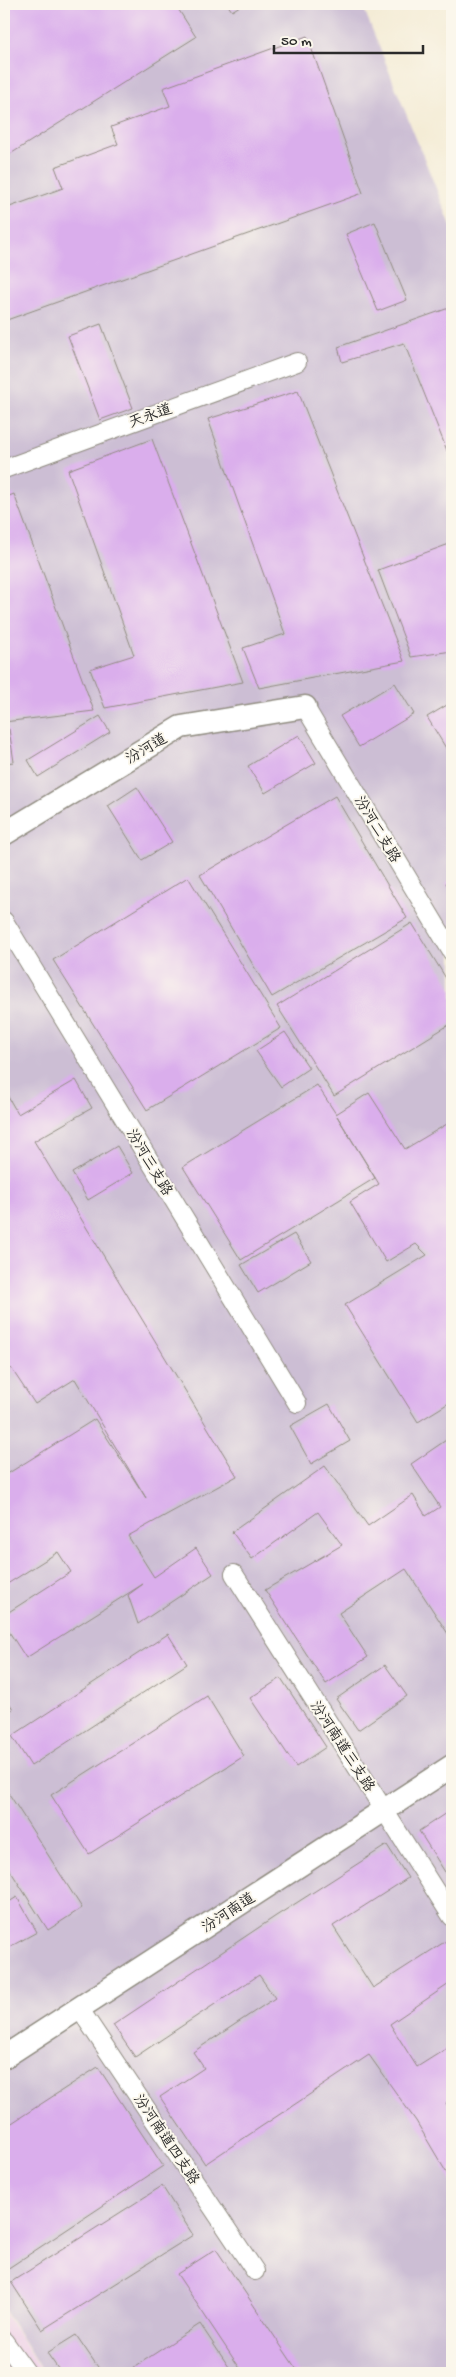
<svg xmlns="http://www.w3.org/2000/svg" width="456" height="2377" viewBox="0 0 456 2377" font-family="'Gochi Hand','LXGW WenKai TC',sans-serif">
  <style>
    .built { fill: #eed0e8 }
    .industrial { fill: #ccbed4 }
    .building { fill: #daaeec }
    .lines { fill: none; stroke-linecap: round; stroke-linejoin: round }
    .minor-casing { stroke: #908c80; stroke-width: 20 }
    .tertiary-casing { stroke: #908c80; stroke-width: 25 }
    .minor { stroke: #fff; stroke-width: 18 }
    .tertiary { stroke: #fff; stroke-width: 22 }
    .labels { text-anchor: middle; stroke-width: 4; stroke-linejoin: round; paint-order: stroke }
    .street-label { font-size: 15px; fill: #2b2b2b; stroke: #fbf7ec }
  </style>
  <rect width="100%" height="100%" fill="#fbf7ec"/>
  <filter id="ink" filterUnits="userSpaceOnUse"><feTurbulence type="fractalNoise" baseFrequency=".02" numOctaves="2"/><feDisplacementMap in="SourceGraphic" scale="10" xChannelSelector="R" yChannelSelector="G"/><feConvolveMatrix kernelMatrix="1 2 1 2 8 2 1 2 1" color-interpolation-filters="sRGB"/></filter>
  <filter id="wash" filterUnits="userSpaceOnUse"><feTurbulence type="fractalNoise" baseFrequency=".0096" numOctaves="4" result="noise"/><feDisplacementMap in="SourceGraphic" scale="20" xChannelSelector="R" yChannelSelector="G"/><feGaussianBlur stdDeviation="1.12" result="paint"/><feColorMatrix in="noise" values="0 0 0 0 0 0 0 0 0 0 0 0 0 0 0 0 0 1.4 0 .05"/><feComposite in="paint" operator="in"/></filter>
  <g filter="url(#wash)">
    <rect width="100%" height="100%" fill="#f4ecd6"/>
    <path class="built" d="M 4,2311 L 42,2373 L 4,2373 Z"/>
    <path class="industrial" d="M 4,4 L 362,4 L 452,228 L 452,2370 L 431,2373 L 43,2373 L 4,2309 Z"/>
    <g id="blocks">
      <path class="building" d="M 4,4 L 175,4 L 196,37 L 4,158 Z
        M 227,4 L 243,4 L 232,11 Z
        M 307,36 L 363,193 L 4,321 L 4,209 L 63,188 L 55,167 L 118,144 L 111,127 L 170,106 L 163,88 Z
        M 375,222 L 407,300 L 378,311 L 346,234 Z
        M 449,308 L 452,316 L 452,451 L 448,453 L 404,343 L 342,362 L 338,347 Z
        M 101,324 L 133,408 L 100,420 L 68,336 Z
        M 298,391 L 404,661 L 259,688 L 243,648 L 285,634 L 208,419 Z
        M 152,439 L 243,682 L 105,708 L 90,669 L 134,655 L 68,470 Z
        M 14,494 L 94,711 L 4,722 L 4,498 Z
        M 452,543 L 452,651 L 411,657 L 378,570 Z
        M 395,683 L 414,714 L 359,747 L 340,716 Z
        M 452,702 L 452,758 L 427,717 Z
        M 100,716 L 110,732 L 38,777 L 28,760 Z
        M 9,729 L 14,762 L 4,763 L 4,730 Z
        M 299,735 L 316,763 L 265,793 L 248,766 Z
        M 137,787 L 172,842 L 142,860 L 108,806 Z
        M 335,796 L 407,918 L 272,997 L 200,875 Z
        M 188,877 L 281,1028 L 147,1110 L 53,960 Z
        M 452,879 L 452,894 L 446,883 Z
        M 412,923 L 452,988 L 452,1023 L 334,1096 L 277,1006 Z
        M 285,1032 L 309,1068 L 281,1087 L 256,1051 Z
        M 76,1080 L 92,1108 L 34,1141 L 237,1476 L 128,1536 L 154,1577 L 196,1548 L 213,1574 L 138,1624 L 128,1595 L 143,1584 L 26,1658 L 4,1624 L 4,1615 L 71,1572 L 58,1552 L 4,1586 L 4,1476 L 95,1419 L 146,1498 L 75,1379 L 35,1404 L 11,1368 L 4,1373 L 4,1090 L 18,1114 Z
        M 317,1085 L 336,1114 L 369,1093 L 405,1149 L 452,1121 L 452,1401 L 418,1422 L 345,1305 L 427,1255 L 416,1244 L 386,1262 L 350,1202 L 379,1184 L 337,1116 L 375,1178 L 241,1260 L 183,1167 Z
        M 117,1146 L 133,1173 L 88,1200 L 72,1173 Z
        M 294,1234 L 311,1261 L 258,1293 L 241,1265 Z
        M 329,1404 L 350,1441 L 311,1464 L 290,1426 Z
        M 452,1436 L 452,1640 L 406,1569 L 339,1613 L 368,1657 L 326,1684 L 265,1590 L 342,1545 L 318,1512 L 252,1559 L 232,1532 L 325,1466 L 368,1526 L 413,1495 L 426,1516 L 440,1507 L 411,1464 Z
        M 168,1634 L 187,1664 L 31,1766 L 12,1736 Z
        M 385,1665 L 407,1696 L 358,1730 L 336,1699 Z
        M 281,1678 L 326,1747 L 296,1767 L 250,1698 Z
        M 4,1695 L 13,1709 L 4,1715 Z
        M 207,1696 L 244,1756 L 89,1854 L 51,1795 Z
        M 4,1786 L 82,1908 L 48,1930 L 8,1867 L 4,1870 Z
        M 452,1809 L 452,1883 L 419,1831 Z
        M 387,1845 L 408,1878 L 333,1926 L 373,1988 L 449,1939 L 452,1944 L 452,1982 L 390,2024 L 417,2067 L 452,2045 L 452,2099 L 446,2103 L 452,2113 L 452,2182 L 416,2121 L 369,2055 L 205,2164 L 160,2097 L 204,2068 L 193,2052 L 275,1998 L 259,1975 L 135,2057 L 113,2025 L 276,1916 Z
        M 17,1897 L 37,1932 L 4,1950 L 4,1905 Z
        M 98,2067 L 163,2166 L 4,2271 L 4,2128 Z
        M 162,2186 L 193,2235 L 42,2330 L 11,2282 Z
        M 216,2249 L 299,2373 L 243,2373 L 177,2274 Z
        M 200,2324 L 233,2373 L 125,2373 Z
        M 76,2335 L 102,2373 L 61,2373 L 47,2353 Z"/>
    </g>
  </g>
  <g filter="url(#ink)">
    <use href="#blocks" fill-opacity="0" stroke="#908c80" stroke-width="1"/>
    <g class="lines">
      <defs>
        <path id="minor" d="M 4,469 L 297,362
          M 305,707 L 452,952
          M 4,921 L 297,1403
          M 234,1574 L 452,1917
          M 79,2008 L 255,2271
          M 4,2341 L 27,2373"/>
        <path id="tertiary" d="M 4,834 L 181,727 L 305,707
          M 4,2057 L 452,1766"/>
      </defs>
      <use href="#minor" class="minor-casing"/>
      <use href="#tertiary" class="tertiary-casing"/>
      <use href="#minor" class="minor"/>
      <use href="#tertiary" class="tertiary"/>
    </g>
  </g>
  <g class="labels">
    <g class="street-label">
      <text transform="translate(150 415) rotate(-20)" y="5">天永道</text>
      <text transform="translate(146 748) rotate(-31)" y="5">汾河道</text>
      <text transform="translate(378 829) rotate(59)" y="5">汾河二支路</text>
      <text transform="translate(150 1162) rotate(59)" y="5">汾河三支路</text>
      <text transform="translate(343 1746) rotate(57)" y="5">汾河南道三支路</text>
      <text transform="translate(228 1912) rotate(-33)" y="5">汾河南道</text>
      <text transform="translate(167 2139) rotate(56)" y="5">汾河南道四支路</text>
    </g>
  </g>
  <rect width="456" height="2377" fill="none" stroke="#fbf7ec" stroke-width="20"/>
  <path d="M274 45v8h149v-8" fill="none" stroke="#2b2b2b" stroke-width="2.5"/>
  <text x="281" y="45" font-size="15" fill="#2b2b2b" stroke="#fbf7ec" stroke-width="4" paint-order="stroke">50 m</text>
</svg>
